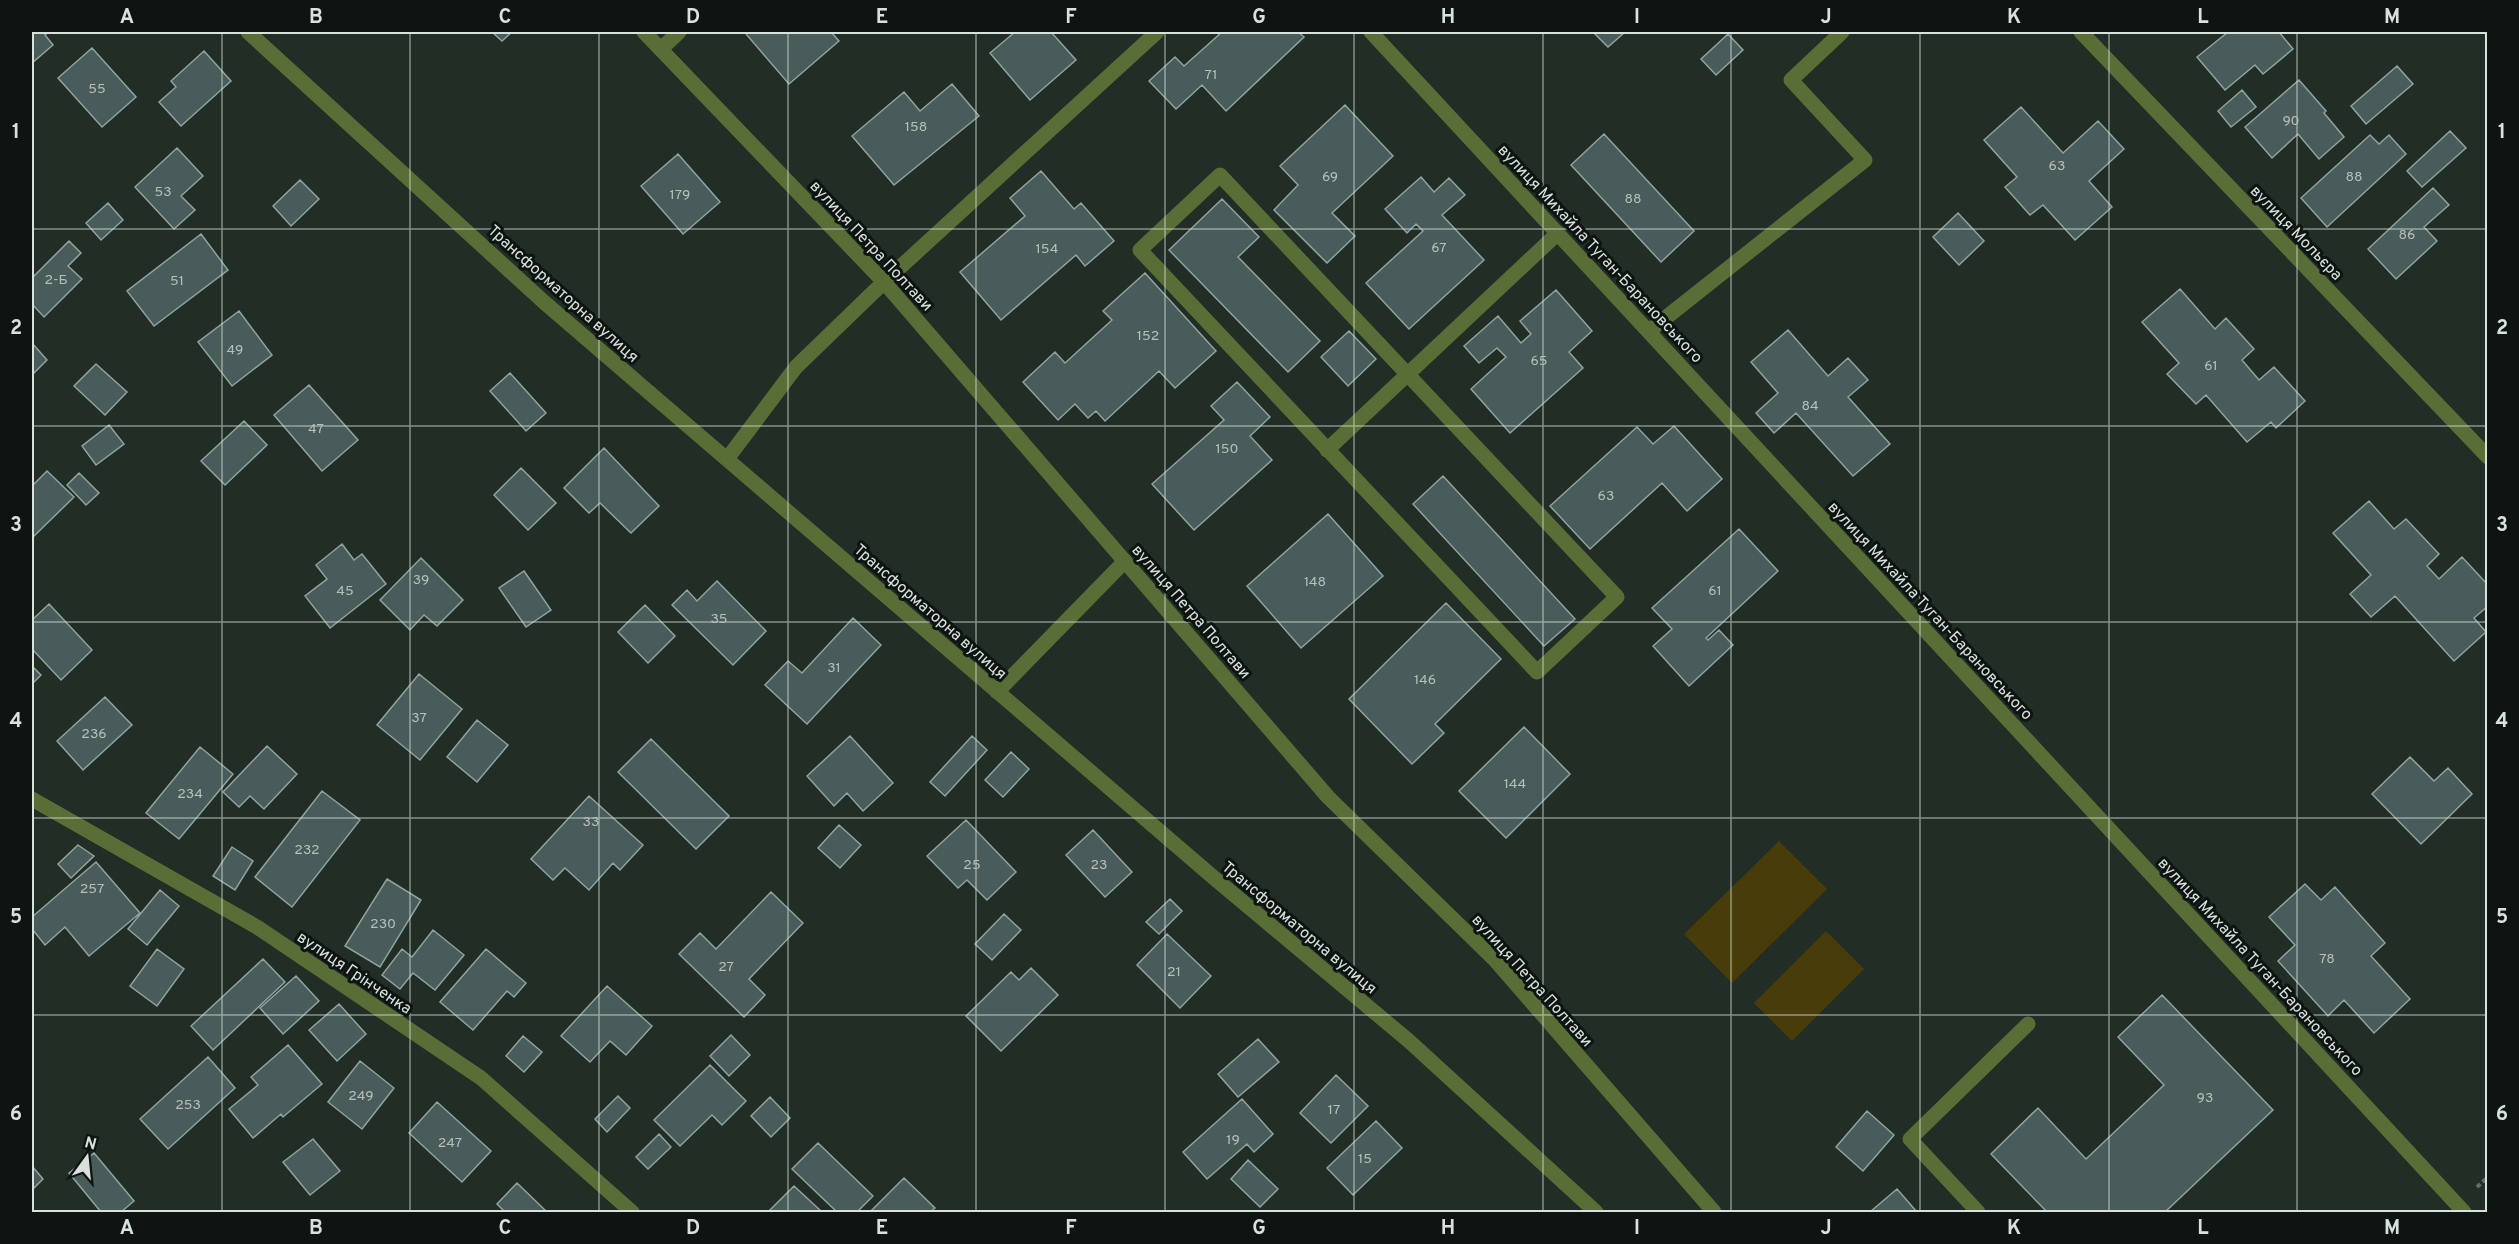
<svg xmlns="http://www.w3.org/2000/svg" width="2519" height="1244" viewBox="0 0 2519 1244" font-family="Overpass,sans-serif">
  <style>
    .grass { fill: #483d0a }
    .building { fill: #495c5a; stroke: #8fa3a1; stroke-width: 1.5 }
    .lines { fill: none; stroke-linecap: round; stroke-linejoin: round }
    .path { stroke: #636e67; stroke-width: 4; stroke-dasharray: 4.5 3; stroke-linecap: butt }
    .service { stroke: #596e37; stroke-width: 15 }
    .minor { stroke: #596e37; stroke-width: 15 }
    .grid { fill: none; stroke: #d9e1dc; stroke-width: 1.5; stroke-opacity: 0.55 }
    .labels { text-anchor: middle; stroke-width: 6; stroke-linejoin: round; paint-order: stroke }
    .number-label { font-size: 14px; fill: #b5c0bc }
    .street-label { font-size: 16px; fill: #d9e1dc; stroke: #0e1411 }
    .neatline { fill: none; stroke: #d9e1dc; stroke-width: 2 }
    .grid-label { font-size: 20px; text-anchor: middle; font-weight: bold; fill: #d9e1dc }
  </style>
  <rect width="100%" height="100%" fill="#212d25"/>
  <path class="grass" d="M 1779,841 L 1827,889 L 1732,983 L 1684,934 Z
    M 1826,931 L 1864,969 L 1792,1041 L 1754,1003 Z"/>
  <path class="building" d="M 32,32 L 49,32 L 45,35 L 53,45 L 32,63 Z
    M 492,32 L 512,32 L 502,41 Z
    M 749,32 L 831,32 L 839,41 L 789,84 L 746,34 Z
    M 1015,32 L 1051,32 L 1076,60 L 1030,100 L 990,53 Z
    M 1222,32 L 1298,32 L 1304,37 L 1226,111 L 1202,85 L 1176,109 L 1149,81 L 1175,57 L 1184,66 Z
    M 1593,32 L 1625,32 L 1608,47 Z
    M 2228,32 L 2279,32 L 2293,49 L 2263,74 L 2255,65 L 2225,90 L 2197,57 Z
    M 1728,34 L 1743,50 L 1716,75 L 1701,59 Z
    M 92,48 L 136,97 L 102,127 L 58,78 Z
    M 204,51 L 231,81 L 181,126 L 159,102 L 176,87 L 171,81 Z
    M 2397,66 L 2413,84 L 2366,124 L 2351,106 Z
    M 2299,80 L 2326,111 L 2324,113 L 2344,137 L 2319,159 L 2298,134 L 2272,158 L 2245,127 Z
    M 952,84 L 979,116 L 894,185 L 852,136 L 904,92 L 920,111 Z
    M 2242,90 L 2256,107 L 2231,127 L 2218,111 Z
    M 1345,105 L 1393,156 L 1332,213 L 1355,236 L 1327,263 L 1274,210 L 1298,185 L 1280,166 Z
    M 2021,107 L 2063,153 L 2098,121 L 2124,149 L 2089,181 L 2112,207 L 2075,240 L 2043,205 L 2030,215 L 2005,187 L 2017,177 L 1984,140 Z
    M 2450,131 L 2466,148 L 2422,187 L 2407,171 Z
    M 1604,134 L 1694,231 L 1661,262 L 1571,165 Z
    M 2370,135 L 2379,144 L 2389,135 L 2406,154 L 2327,227 L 2301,198 Z
    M 177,148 L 203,176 L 181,196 L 195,210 L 174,229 L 135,187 Z
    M 678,154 L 720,202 L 683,234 L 641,186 Z
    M 1041,171 L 1074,209 L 1081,203 L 1114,241 L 1085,266 L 1076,255 L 1001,320 L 960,272 L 1025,216 L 1010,198 Z
    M 1421,177 L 1434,192 L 1449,178 L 1465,195 L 1442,215 L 1484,260 L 1409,329 L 1366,283 L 1423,231 L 1416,224 L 1407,233 L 1385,209 Z
    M 300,180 L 319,199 L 291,226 L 273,206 Z
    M 2433,188 L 2449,205 L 2424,227 L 2437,241 L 2396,279 L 2368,249 Z
    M 1222,199 L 1259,237 L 1238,257 L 1320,341 L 1288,372 L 1169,250 Z
    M 108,203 L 123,220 L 101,240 L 86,223 Z
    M 1958,213 L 1984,241 L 1959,265 L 1933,237 Z
    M 201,234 L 228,270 L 154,326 L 127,291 Z
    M 69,241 L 81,253 L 68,266 L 82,279 L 44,317 L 32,304 L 32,278 Z
    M 1145,273 L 1216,351 L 1175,388 L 1159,371 L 1105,421 L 1096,411 L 1088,418 L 1075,404 L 1058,420 L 1023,382 L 1055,352 L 1065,363 L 1112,320 L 1103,311 Z
    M 2180,289 L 2215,329 L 2226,318 L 2254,349 L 2242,360 L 2259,380 L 2274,367 L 2305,401 L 2276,428 L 2271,422 L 2247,442 L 2206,395 L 2196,404 L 2167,374 L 2179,363 L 2142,322 Z
    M 1556,290 L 1592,331 L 1569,352 L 1583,368 L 1510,433 L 1471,389 L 1506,357 L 1497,348 L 1479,363 L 1464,346 L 1498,316 L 1521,343 L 1531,334 L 1520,321 Z
    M 239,311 L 272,355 L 232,386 L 198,342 Z
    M 1788,330 L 1828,376 L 1848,358 L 1868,380 L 1848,397 L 1890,444 L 1853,476 L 1796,413 L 1774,433 L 1756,413 L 1778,393 L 1751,362 Z
    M 1349,331 L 1376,359 L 1348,386 L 1321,357 Z
    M 32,343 L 47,360 L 32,375 Z
    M 96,364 L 127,392 L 105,415 L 74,386 Z
    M 510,373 L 546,413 L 526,431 L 490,391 Z
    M 1237,382 L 1270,417 L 1250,436 L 1272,460 L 1194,530 L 1152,484 L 1224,420 L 1211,406 Z
    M 309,385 L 358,440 L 322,471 L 274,415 Z
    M 244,421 L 267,445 L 225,485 L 201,461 Z
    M 109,425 L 124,444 L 96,465 L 82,446 Z
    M 1674,426 L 1722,479 L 1687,511 L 1662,483 L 1590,549 L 1550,506 L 1637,427 L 1653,444 Z
    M 604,448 L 659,506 L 631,533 L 600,503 L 589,513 L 564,488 Z
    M 521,468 L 556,503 L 528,530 L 494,495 Z
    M 47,471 L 74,497 L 32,538 L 32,486 Z
    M 79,473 L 99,493 L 86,505 L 67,485 Z
    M 1443,476 L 1575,619 L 1544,646 L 1413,504 Z
    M 2369,501 L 2394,529 L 2406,519 L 2439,554 L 2427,566 L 2439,579 L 2462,557 L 2488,585 L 2488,606 L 2474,618 L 2486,632 L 2454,661 L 2395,596 L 2371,617 L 2350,594 L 2371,575 L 2333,533 Z
    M 1328,514 L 1383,576 L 1301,648 L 1247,586 Z
    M 1739,529 L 1778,571 L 1706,638 L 1708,640 L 1719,630 L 1733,645 L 1689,686 L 1653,646 L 1672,629 L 1652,608 Z
    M 342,544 L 354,560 L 362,554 L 386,584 L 330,628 L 305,596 L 327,579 L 316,565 Z
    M 421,558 L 463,600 L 437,626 L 424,615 L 410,630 L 380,600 Z
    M 524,571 L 551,610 L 526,627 L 499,588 Z
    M 717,581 L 766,631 L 733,665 L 672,605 L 687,590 L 697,601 Z
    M 1446,603 L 1501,659 L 1435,724 L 1444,733 L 1412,764 L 1349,699 Z
    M 49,604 L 92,650 L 61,680 L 32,649 L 32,620 Z
    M 645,605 L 675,636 L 648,663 L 618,632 Z
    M 853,618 L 881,645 L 807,724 L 765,685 L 788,661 L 802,673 Z
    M 32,666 L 41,675 L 32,684 Z
    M 419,674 L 462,709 L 420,760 L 377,725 Z
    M 105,697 L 132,725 L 83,770 L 57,741 Z
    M 477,720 L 508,745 L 477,782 L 447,757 Z
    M 1524,727 L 1570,774 L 1506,838 L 1459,791 Z
    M 850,736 L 893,783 L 863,811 L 847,793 L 834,806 L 807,776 Z
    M 972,736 L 987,750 L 945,796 L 930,782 Z
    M 651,739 L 729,816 L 696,849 L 618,772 Z
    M 267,746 L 297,774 L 264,809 L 250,796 L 239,807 L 223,792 Z
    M 200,747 L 233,774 L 179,839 L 146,813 Z
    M 1011,752 L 1029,769 L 1003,797 L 985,780 Z
    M 2410,757 L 2434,781 L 2448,768 L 2472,794 L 2421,844 L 2372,794 Z
    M 322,791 L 360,820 L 292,907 L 255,877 Z
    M 589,796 L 643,845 L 620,870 L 613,863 L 589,890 L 565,868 L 553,880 L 531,859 Z
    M 966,820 L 1016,872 L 987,900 L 967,880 L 958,888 L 927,856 Z
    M 839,825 L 861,845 L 840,868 L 818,848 Z
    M 1093,830 L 1132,872 L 1105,897 L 1066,855 Z
    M 78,845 L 94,856 L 71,878 L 58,864 Z
    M 232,847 L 253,861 L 235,890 L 213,876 Z
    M 96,862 L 140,913 L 89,956 L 65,927 L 45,945 L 32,929 L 32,917 Z
    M 387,879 L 421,900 L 380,967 L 345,946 Z
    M 2305,884 L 2321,900 L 2335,887 L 2385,943 L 2371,956 L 2410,999 L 2374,1033 L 2344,1000 L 2328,1016 L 2278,961 L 2295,945 L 2269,917 Z
    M 160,890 L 179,906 L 147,945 L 128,929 Z
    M 771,892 L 803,923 L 749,979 L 765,995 L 744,1017 L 679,954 L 700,933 L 716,949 Z
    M 1170,899 L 1182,911 L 1159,934 L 1146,922 Z
    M 1004,914 L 1021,930 L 992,960 L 975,944 Z
    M 433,930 L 464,955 L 435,990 L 413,973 L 400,989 L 382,975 L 402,949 L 412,957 Z
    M 1167,934 L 1211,976 L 1180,1008 L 1137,965 Z
    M 157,949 L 184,969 L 157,1006 L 130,986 Z
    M 486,949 L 526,983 L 514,997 L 507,991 L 473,1030 L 440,1002 Z
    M 263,959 L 285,982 L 213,1050 L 191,1026 Z
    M 1031,968 L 1058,995 L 1001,1051 L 966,1016 L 1011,972 L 1019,980 Z
    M 296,976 L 319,1001 L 283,1034 L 260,1008 Z
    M 607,986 L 652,1026 L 626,1055 L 610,1041 L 590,1062 L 561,1036 Z
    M 2162,995 L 2273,1110 L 2165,1212 L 2047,1212 L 1991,1154 L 2038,1108 L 2086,1159 L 2164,1085 L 2118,1037 Z
    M 339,1004 L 366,1034 L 337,1061 L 309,1030 Z
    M 731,1035 L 750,1055 L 729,1076 L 710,1056 Z
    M 523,1036 L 542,1052 L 524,1072 L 506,1056 Z
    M 1258,1039 L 1279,1062 L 1238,1097 L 1218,1074 Z
    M 288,1045 L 322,1084 L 283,1117 L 281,1114 L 253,1138 L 229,1109 L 258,1085 L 251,1077 Z
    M 208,1057 L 235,1088 L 168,1149 L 140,1119 Z
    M 360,1061 L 394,1088 L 362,1129 L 328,1102 Z
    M 710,1065 L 746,1101 L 722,1125 L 712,1115 L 680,1146 L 654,1120 Z
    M 1336,1075 L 1368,1106 L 1331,1143 L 1300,1113 Z
    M 618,1096 L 630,1108 L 607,1132 L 595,1119 Z
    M 770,1097 L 790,1118 L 771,1137 L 751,1116 Z
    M 1242,1099 L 1273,1134 L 1254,1152 L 1247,1144 L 1207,1179 L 1183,1152 Z
    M 437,1102 L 491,1151 L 462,1182 L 409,1133 Z
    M 1867,1111 L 1894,1135 L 1863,1171 L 1836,1147 Z
    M 1376,1121 L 1402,1148 L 1353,1195 L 1327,1168 Z
    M 659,1134 L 671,1147 L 648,1169 L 636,1157 Z
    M 313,1139 L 340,1171 L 310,1195 L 283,1162 Z
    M 818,1143 L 873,1196 L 857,1212 L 837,1212 L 792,1169 Z
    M 94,1153 L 134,1201 L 121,1212 L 101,1212 L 69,1173 Z
    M 1248,1160 L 1278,1189 L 1260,1207 L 1231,1179 Z
    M 32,1166 L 43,1179 L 32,1190 Z
    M 904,1178 L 935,1208 L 930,1212 L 870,1212 Z
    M 517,1183 L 547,1212 L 505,1212 L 497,1204 Z
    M 794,1186 L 822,1212 L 768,1212 Z
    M 1897,1189 L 1917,1212 L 1870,1212 Z"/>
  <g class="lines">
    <path class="path" d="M 2477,1187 L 2488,1177"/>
    <path class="service" d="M 661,49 L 679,32
      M 1220,175 L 1617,597 L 1537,672 L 1140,250 Z
      M 1649,331 L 1865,160 L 1791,80 L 1842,32
      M 1327,450 L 1558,233
      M 727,459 L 796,367 L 884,282 L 1157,32
      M 997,692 L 1125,561
      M 1978,1212 L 1910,1139 L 2028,1024"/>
    <path class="minor" d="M 248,32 L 545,303 L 1213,877 L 1409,1041 L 1596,1212
      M 644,32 L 884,282 L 1328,797 L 1496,961 L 1714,1212
      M 1371,32 L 2464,1212
      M 2081,32 L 2488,457
      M 32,799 L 257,927 L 481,1078 L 632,1212"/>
  </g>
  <path class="grid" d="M 222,32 L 222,1212M 410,32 L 410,1212M 599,32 L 599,1212M 788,32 L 788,1212M 976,32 L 976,1212M 1165,32 L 1165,1212M 1354,32 L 1354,1212M 1543,32 L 1543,1212M 1731,32 L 1731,1212M 1920,32 L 1920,1212M 2109,32 L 2109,1212M 2297,32 L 2297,1212M 32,229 L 2488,229M 32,426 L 2488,426M 32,622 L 2488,622M 32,818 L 2488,818M 32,1015 L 2488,1015"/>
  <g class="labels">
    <g class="number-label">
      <text x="1211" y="79">71</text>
      <text x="97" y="93">55</text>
      <text x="2291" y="125">90</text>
      <text x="916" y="131">158</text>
      <text x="2057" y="170">63</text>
      <text x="1330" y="181">69</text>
      <text x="2354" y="181">88</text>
      <text x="163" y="196">53</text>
      <text x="680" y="199">179</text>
      <text x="1633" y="203">88</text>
      <text x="2407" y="239">86</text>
      <text x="1439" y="252">67</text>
      <text x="1047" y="253">154</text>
      <text x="56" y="284">2-Б</text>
      <text x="177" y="285">51</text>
      <text x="1148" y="340">152</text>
      <text x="235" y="354">49</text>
      <text x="1539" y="365">65</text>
      <text x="2211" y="370">61</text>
      <text x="1810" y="410">84</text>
      <text x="316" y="433">47</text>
      <text x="1227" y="453">150</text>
      <text x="1606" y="500">63</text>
      <text x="421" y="584">39</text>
      <text x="1315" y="586">148</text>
      <text x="345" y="595">45</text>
      <text x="1715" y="595">61</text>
      <text x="719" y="623">35</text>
      <text x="834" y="672">31</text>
      <text x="1425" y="684">146</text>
      <text x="419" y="722">37</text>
      <text x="94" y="738">236</text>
      <text x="1515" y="788">144</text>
      <text x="190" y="798">234</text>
      <text x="591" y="826">33</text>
      <text x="307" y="854">232</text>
      <text x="972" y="869">25</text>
      <text x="1099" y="869">23</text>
      <text x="92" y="893">257</text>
      <text x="383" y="928">230</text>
      <text x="2327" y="963">78</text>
      <text x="726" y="971">27</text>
      <text x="1174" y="976">21</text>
      <text x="361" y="1100">249</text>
      <text x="2205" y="1102">93</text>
      <text x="188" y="1109">253</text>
      <text x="1334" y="1114">17</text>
      <text x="1233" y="1144">19</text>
      <text x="450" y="1147">247</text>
      <text x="1365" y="1163">15</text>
    </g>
    <g class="street-label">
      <text transform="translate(2297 232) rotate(46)" y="6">вулиця Мольєра</text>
      <text transform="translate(872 245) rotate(47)" y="6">вулиця Петра Полтави</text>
      <text transform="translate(1601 253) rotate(47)" y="6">вулиця Михайла Туган-Барановського</text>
      <text transform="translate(564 293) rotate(42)" y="6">Трансформаторна вулиця</text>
      <text transform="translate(1931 610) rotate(47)" y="6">вулиця Михайла Туган-Барановського</text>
      <text transform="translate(931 611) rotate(41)" y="6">Трансформаторна вулиця</text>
      <text transform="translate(1192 611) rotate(49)" y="6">вулиця Петра Полтави</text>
      <text transform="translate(1300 927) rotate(40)" y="6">Трансформаторна вулиця</text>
      <text transform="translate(2261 966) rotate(47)" y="6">вулиця Михайла Туган-Барановського</text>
      <text transform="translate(355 972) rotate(34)" y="6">вулиця Грінченка</text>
      <text transform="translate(1533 980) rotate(48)" y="6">вулиця Петра Полтави</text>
    </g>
  </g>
  <rect width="2519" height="1244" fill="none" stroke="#0e1411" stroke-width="66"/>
  <g transform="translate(87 1157) rotate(15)" stroke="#0e1411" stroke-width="4.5" paint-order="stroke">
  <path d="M0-4.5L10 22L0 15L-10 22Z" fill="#d9e1dc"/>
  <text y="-9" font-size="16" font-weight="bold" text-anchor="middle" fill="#d9e1dc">N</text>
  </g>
  <rect x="33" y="33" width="2453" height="1178" class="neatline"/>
  <g class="grid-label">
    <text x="127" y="23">A</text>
    <text x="316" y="23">B</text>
    <text x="505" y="23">C</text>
    <text x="693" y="23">D</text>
    <text x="882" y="23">E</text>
    <text x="1071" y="23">F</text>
    <text x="1259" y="23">G</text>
    <text x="1448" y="23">H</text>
    <text x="1637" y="23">I</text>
    <text x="1826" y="23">J</text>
    <text x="2014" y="23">K</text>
    <text x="2203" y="23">L</text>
    <text x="2392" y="23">M</text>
    <text x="16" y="138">1</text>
    <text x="2502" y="138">1</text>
    <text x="16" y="334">2</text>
    <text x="2502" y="334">2</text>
    <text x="16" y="531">3</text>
    <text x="2502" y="531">3</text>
    <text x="16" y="727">4</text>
    <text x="2502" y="727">4</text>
    <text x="16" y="923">5</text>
    <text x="2502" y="923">5</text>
    <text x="16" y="1120">6</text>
    <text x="2502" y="1120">6</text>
    <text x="127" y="1234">A</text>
    <text x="316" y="1234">B</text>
    <text x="505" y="1234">C</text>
    <text x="693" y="1234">D</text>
    <text x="882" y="1234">E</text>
    <text x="1071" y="1234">F</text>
    <text x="1259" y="1234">G</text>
    <text x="1448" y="1234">H</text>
    <text x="1637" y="1234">I</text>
    <text x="1826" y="1234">J</text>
    <text x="2014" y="1234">K</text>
    <text x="2203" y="1234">L</text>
    <text x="2392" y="1234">M</text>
  </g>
</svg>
